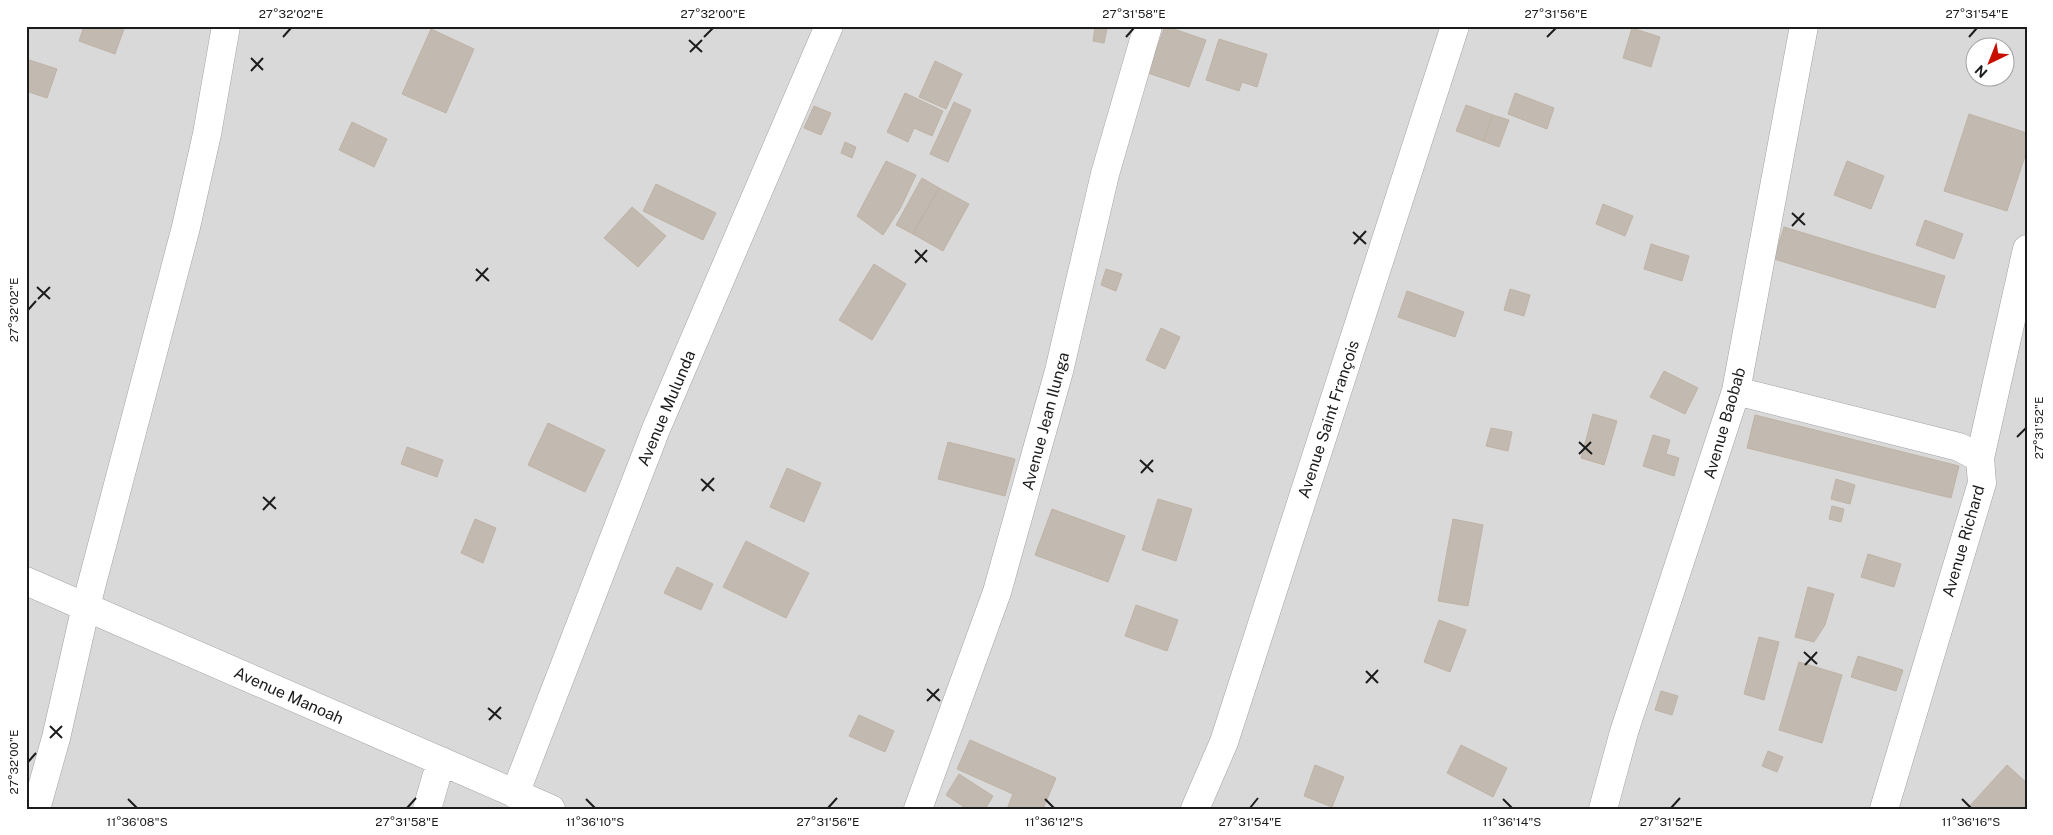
<svg xmlns="http://www.w3.org/2000/svg" width="2053" height="835" viewBox="0 0 2053 835" font-family="'Public Sans',sans-serif">
  <style>
    .residential { fill: #dad9d9; fill-rule: evenodd }
    .building { fill: #c2bab1; stroke: #bfb2a4 }
    .lines { fill: none; stroke-linecap: round; stroke-linejoin: round }
    .minor-casing { stroke: #a3a3a3; stroke-width: 29 }
    .minor { stroke: #fff; stroke-width: 28 }
    .ticks { fill: none; stroke: #1c1c1c; stroke-width: 2 }
    .labels { text-anchor: middle; stroke-width: 5; stroke-linejoin: round; paint-order: stroke }
    .street-label { font-size: 16px; fill: #1c1c1c; stroke: #fff }
    .neatline { fill: none; stroke: #1c1c1c; stroke-width: 2 }
    .ticks-label { font-size: 12px; text-anchor: middle; fill: #1c1c1c }
  </style>
  <rect width="100%" height="100%" fill="#eeebe2"/>
  <path class="residential" d="M 26,26 L 2027,26 L 2027,809 L 26,809 ZM 1976,48 L 2006,48 L 2006,78 L 1976,78 Z"/>
  <path class="building" d="M 84,26 L 125,26 L 115,54 L 79,41 Z
    M 1165,26 L 1206,40 L 1189,87 L 1148,73 Z
    M 1095,27 L 1107,29 L 1104,43 L 1093,41 Z
    M 1632,28 L 1660,37 L 1651,67 L 1623,58 Z
    M 431,29 L 474,49 L 446,113 L 402,94 Z
    M 1219,39 L 1267,54 L 1257,87 L 1242,82 L 1239,91 L 1206,80 Z
    M 26,59 L 57,69 L 47,98 L 26,91 Z
    M 935,61 L 962,74 L 946,109 L 919,97 Z
    M 905,93 L 943,111 L 932,136 L 914,128 L 908,142 L 887,132 Z
    M 1515,93 L 1554,108 L 1547,129 L 1508,114 Z
    M 954,102 L 971,110 L 948,162 L 930,154 Z
    M 1466,105 L 1493,115 L 1483,141 L 1456,131 Z
    M 814,106 L 831,113 L 821,135 L 804,128 Z
    M 1969,114 L 2027,133 L 2027,150 L 2007,211 L 1944,191 Z
    M 1493,115 L 1509,120 L 1499,147 L 1483,141 Z
    M 352,122 L 387,139 L 374,167 L 339,150 Z
    M 845,142 L 856,147 L 852,158 L 841,153 Z
    M 886,161 L 916,175 L 901,207 L 883,235 L 857,216 Z
    M 1847,161 L 1884,176 L 1871,209 L 1834,195 Z
    M 922,178 L 939,188 L 913,234 L 896,225 Z
    M 656,184 L 716,213 L 703,240 L 643,211 Z
    M 939,188 L 969,204 L 943,251 L 913,234 Z
    M 1603,204 L 1633,216 L 1625,236 L 1596,224 Z
    M 632,207 L 666,236 L 638,267 L 604,238 Z
    M 1925,220 L 1963,234 L 1954,259 L 1916,245 Z
    M 1784,227 L 1945,276 L 1935,308 L 1774,259 Z
    M 1651,244 L 1689,256 L 1682,281 L 1644,269 Z
    M 874,264 L 906,284 L 872,340 L 839,320 Z
    M 1106,269 L 1122,274 L 1116,291 L 1101,285 Z
    M 1510,289 L 1530,295 L 1524,316 L 1504,310 Z
    M 1407,291 L 1464,312 L 1455,337 L 1398,317 Z
    M 1161,328 L 1180,337 L 1165,369 L 1146,360 Z
    M 1664,371 L 1698,388 L 1685,414 L 1650,397 Z
    M 1593,414 L 1617,421 L 1604,465 L 1581,458 Z
    M 1755,415 L 1959,466 L 1951,498 L 1747,448 Z
    M 548,423 L 605,450 L 585,492 L 528,465 Z
    M 1491,428 L 1512,432 L 1508,451 L 1486,446 Z
    M 1653,435 L 1670,440 L 1666,454 L 1679,458 L 1674,476 L 1643,466 Z
    M 948,442 L 1015,459 L 1005,496 L 938,479 Z
    M 407,447 L 443,460 L 437,477 L 401,464 Z
    M 787,468 L 821,483 L 804,522 L 770,507 Z
    M 1836,479 L 1855,485 L 1850,504 L 1831,499 Z
    M 1158,499 L 1192,509 L 1176,561 L 1142,550 Z
    M 1832,506 L 1844,509 L 1841,522 L 1829,519 Z
    M 1052,509 L 1125,536 L 1108,582 L 1035,555 Z
    M 475,519 L 496,528 L 483,563 L 461,553 Z
    M 1453,519 L 1483,525 L 1468,606 L 1438,601 Z
    M 746,541 L 809,573 L 786,618 L 723,587 Z
    M 1868,554 L 1901,564 L 1894,587 L 1861,577 Z
    M 677,567 L 713,584 L 701,610 L 664,593 Z
    M 1808,587 L 1834,594 L 1825,625 L 1814,642 L 1795,637 Z
    M 1136,605 L 1178,620 L 1167,651 L 1125,636 Z
    M 1439,620 L 1466,630 L 1450,672 L 1424,662 Z
    M 1759,637 L 1779,642 L 1764,700 L 1744,694 Z
    M 1858,656 L 1903,670 L 1896,691 L 1851,677 Z
    M 1799,662 L 1842,675 L 1822,743 L 1779,730 Z
    M 1661,691 L 1678,696 L 1672,715 L 1655,710 Z
    M 859,715 L 894,731 L 885,752 L 849,736 Z
    M 970,740 L 1056,778 L 1043,809 L 1007,809 L 1013,794 L 957,769 Z
    M 1461,745 L 1507,768 L 1493,797 L 1447,773 Z
    M 1768,751 L 1783,757 L 1777,772 L 1762,766 Z
    M 1315,765 L 1344,777 L 1332,807 L 1304,796 Z
    M 2007,765 L 2027,783 L 2027,809 L 1967,809 Z
    M 959,774 L 993,796 L 985,809 L 967,809 L 946,795 Z"/>
  <g class="lines">
    <defs>
      <path id="minor" d="M 1736,391 L 1959,447 L 1980,458
        M 26,581 L 551,809
        M 515,794 L 656,429 L 829,26
        M 36,809 L 56,738 L 86,606 L 186,227 L 207,134 L 226,26
        M 427,809 L 441,761
        M 918,809 L 997,592 L 1059,371 L 1105,174 L 1148,26
        M 1195,809 L 1224,742 L 1455,26
        M 1603,809 L 1624,732 L 1736,391 L 1804,26
        M 1884,809 L 1982,483 L 1980,458 L 2027,249"/>
    </defs>
    <use href="#minor" class="minor-casing"/>
    <use href="#minor" class="minor"/>
  </g>
  <path class="ticks" d="M 283,37 L 291,28M 704,37 L 713,28M 1126,37 L 1134,28M 1547,37 L 1556,28M 1969,37 L 1977,28M 689,40 L 702,52M 690,52 L 702,40M 251,58 L 263,70M 251,71 L 263,58M 1792,213 L 1805,225M 1792,226 L 1804,213M 1353,232 L 1366,244M 1354,244 L 1366,231M 915,250 L 927,262M 915,263 L 927,250M 476,269 L 489,281M 476,281 L 488,268M 37,287 L 50,299M 38,299 L 50,287M 28,310 L 36,301M 2017,437 L 2026,428M 1579,442 L 1592,454M 1579,454 L 1591,442M 1140,460 L 1153,472M 1141,473 L 1153,460M 701,479 L 714,491M 702,491 L 714,478M 263,497 L 276,509M 263,510 L 275,497M 1804,652 L 1817,664M 1805,665 L 1817,652M 1366,671 L 1378,683M 1366,683 L 1378,670M 927,689 L 940,701M 927,701 L 939,689M 488,708 L 501,719M 489,720 L 501,707M 50,726 L 62,738M 50,738 L 62,726M 28,762 L 36,753M 128,799 L 137,808M 586,799 L 595,808M 1045,799 L 1054,808M 1503,799 L 1512,808M 1962,799 L 1971,808M 407,808 L 416,798M 828,808 L 837,798M 1250,808 L 1258,798M 1671,808 L 1680,798"/>
  <g class="labels">
    <g class="street-label">
      <text transform="translate(666 408) rotate(-67)" y="6">Avenue Mulunda</text>
      <text transform="translate(1328 419) rotate(-72)" y="6">Avenue Saint François</text>
      <text transform="translate(1045 421) rotate(-75)" y="6">Avenue Jean Ilunga</text>
      <text transform="translate(1724 423) rotate(-74)" y="6">Avenue Baobab</text>
      <text transform="translate(1963 541) rotate(-74)" y="6">Avenue Richard</text>
      <text transform="translate(289 695) rotate(24)" y="6">Avenue Manoah</text>
    </g>
  </g>
  <rect width="2053" height="835" fill="none" stroke="#ffffff" stroke-width="55"/>
  <g transform="translate(1990 62) rotate(223)"><circle r="24" fill="#ffffff" stroke="#a4a4a4"/>
  <path d="M0-4L9 19L0 12L-9 19Z" fill="#c80e01"/>
  <text y="-8" font-size="14" font-weight="bold" text-anchor="middle" fill="#1c1c1c">N</text>
  </g>
  <rect x="28" y="28" width="1998" height="780" class="neatline"/>
  <g class="ticks-label">
    <text x="291" y="18">27°32'02"E</text>
    <text x="713" y="18">27°32'00"E</text>
    <text x="1134" y="18">27°31'58"E</text>
    <text x="1556" y="18">27°31'56"E</text>
    <text x="1977" y="18">27°31'54"E</text>
    <text transform="translate(14 310) rotate(-90)" y="4">27°32'02"E</text>
    <text transform="translate(2039 428) rotate(-90)" y="4">27°31'52"E</text>
    <text transform="translate(14 762) rotate(-90)" y="4">27°32'00"E</text>
    <text x="137" y="826">11°36'08"S</text>
    <text x="407" y="826">27°31'58"E</text>
    <text x="595" y="826">11°36'10"S</text>
    <text x="828" y="826">27°31'56"E</text>
    <text x="1054" y="826">11°36'12"S</text>
    <text x="1250" y="826">27°31'54"E</text>
    <text x="1512" y="826">11°36'14"S</text>
    <text x="1671" y="826">27°31'52"E</text>
    <text x="1971" y="826">11°36'16"S</text>
  </g>
</svg>
